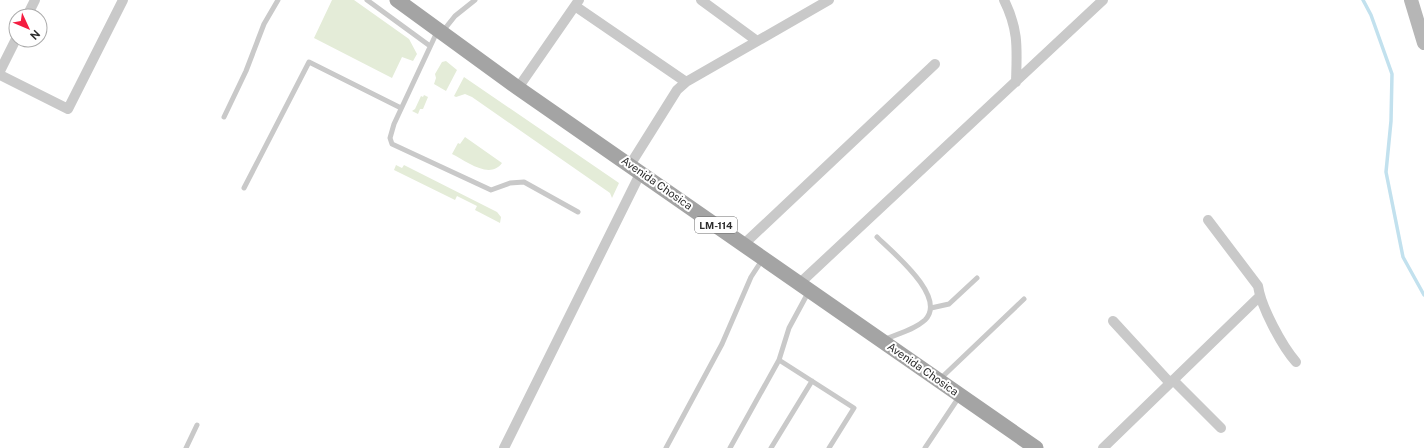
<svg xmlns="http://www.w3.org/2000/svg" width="1424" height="448" viewBox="0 0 1424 448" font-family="'Public Sans',sans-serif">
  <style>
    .green { fill: #e4ecd8 }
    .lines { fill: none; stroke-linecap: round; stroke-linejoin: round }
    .stream { stroke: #c2e1ee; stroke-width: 3.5 }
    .lane { stroke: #c9c9c9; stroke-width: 5 }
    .street { stroke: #c9c9c9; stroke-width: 10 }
    .secondary { stroke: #b6b6b6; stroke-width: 14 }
    .primary { stroke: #a4a4a4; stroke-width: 15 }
    .labels { text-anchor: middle; stroke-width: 4; stroke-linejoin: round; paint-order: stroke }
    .shield { fill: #fff; stroke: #6b6b6b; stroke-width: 1 }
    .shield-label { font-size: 10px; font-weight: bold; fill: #2c2c2c }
    .street-label { font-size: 11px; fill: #2c2c2c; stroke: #fff }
  </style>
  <rect width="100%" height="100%" fill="#fff"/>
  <path class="green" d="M 332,0 L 354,0 L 409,39 L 417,54 L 413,61 L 402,57 L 392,78 L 314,38 Z
    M 446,61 L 457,70 L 446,91 L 434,84 L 436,78 L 435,74 L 442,62 Z
    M 464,77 L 619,183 L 612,198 L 610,193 L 472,97 L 465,94 L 456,97 L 454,96 Z
    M 424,95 L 428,97 L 423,109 L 420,109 L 418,114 L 412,111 L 415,109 L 421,96 L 423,97 Z
    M 465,137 L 502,163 C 490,180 466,161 452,154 L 458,143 L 460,144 Z
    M 396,165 L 402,168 L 404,165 L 497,212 L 501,217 L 500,223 L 475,210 L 477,206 L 457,196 L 455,200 L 394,170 Z"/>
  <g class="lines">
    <path class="stream" d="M 1363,0 L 1371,15 L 1392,74 L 1391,121 L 1386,172 L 1403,257 L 1424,295"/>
    <path class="lane" d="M 367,0 L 430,46
      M 443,31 L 455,16 L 475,0
      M 437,32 L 394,124 L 390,138 L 392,144 L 491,190 L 510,183 L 524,182 L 578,212
      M 224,117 L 246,71 L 264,24 L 278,0
      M 244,188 L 309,62 L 401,108
      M 877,237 C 892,252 948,297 925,320 C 914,330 897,334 883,340
      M 931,308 L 949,304 L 977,278
      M 779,360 L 854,408 L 829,448
      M 939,380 L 1024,299
      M 186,448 L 197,425
      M 666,448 L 722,344 L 751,277 L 762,260
      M 730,448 L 779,360 L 789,328 L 809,291
      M 771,448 L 812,381
      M 925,448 L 959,397"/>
    <path class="street" d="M 701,0 L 757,41
      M 1004,0 C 1019,30 1017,49 1016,82
      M 575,6 L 686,82
      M 27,16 L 35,0
      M 0,71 L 16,39
      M 0,75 L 68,109 L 123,0
      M 518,88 L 579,0
      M 630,165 L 677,90 L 686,82 L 829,0
      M 1208,220 L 1258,286 C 1261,307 1282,346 1296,362
      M 744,244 L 935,64
      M 800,283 L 1103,0
      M 1113,321 L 1170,383
      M 1173,380 L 1221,428
      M 504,448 L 641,172
      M 1103,448 L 1259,297"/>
    <path class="secondary" d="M 1411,0 L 1424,43"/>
    <path class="primary" d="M 397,0 L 518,88 L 1036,448"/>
  </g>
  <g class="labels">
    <rect class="shield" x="695" y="217" width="42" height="16" rx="3"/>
    <g class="shield-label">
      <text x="716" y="229">LM-114</text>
    </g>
    <g class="street-label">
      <text transform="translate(657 183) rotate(35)" y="4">Avenida Chosica</text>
      <text transform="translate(923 369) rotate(35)" y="4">Avenida Chosica</text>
    </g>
  </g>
  <g transform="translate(28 28) rotate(134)"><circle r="19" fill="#ffffff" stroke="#ababab"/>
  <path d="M0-3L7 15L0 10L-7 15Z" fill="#f41d40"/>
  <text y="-6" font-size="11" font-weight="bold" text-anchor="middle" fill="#2c2c2c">N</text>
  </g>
</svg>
